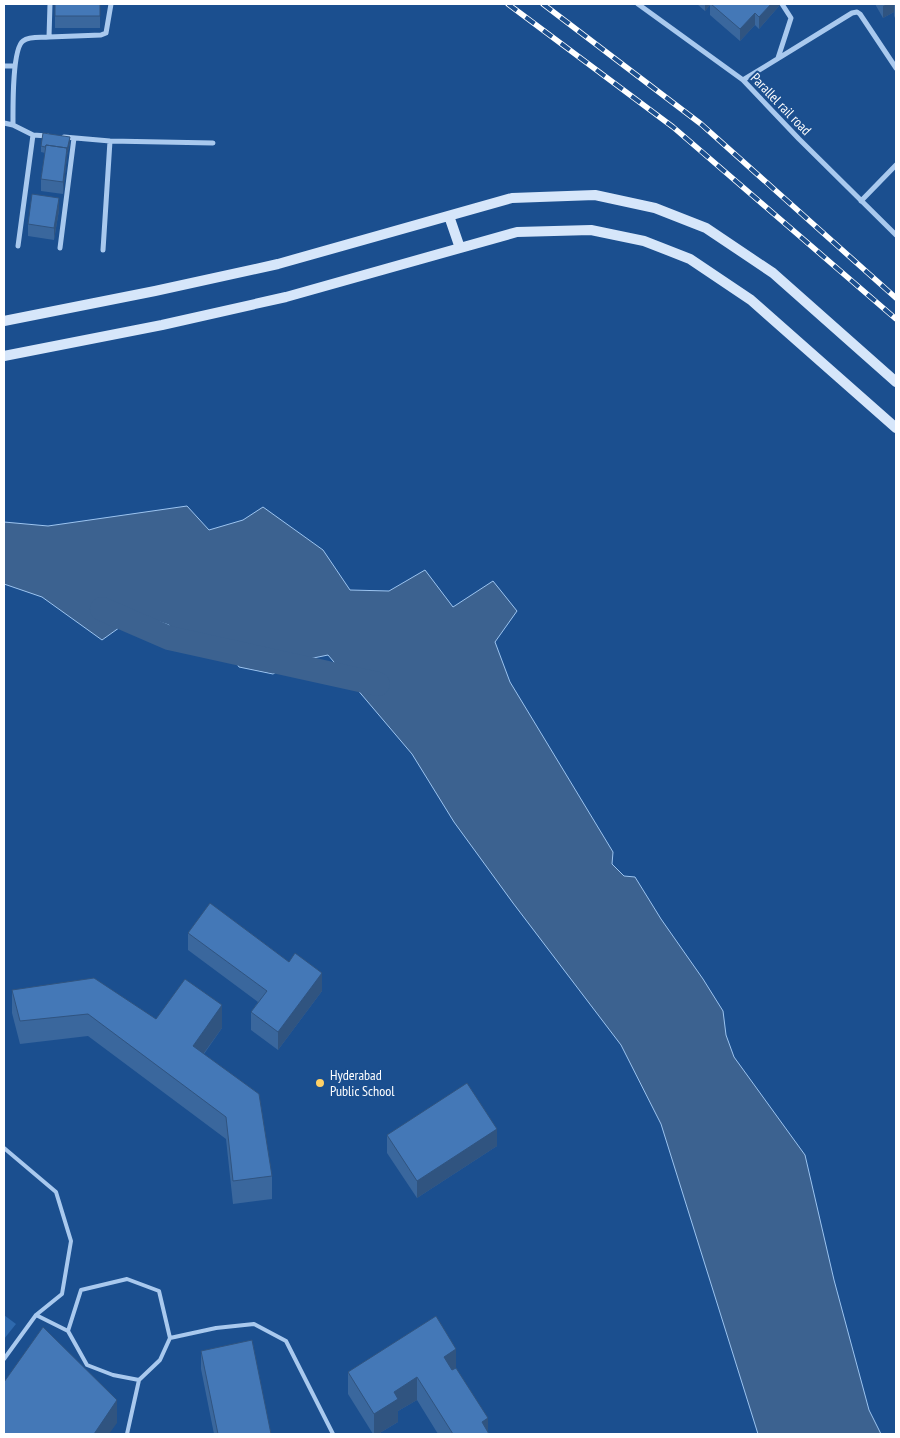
<svg xmlns="http://www.w3.org/2000/svg" width="900" height="1438" viewBox="0 0 900 1438" font-family="'PT Sans Narrow',sans-serif">
  <style>
    .green { fill: #2e69ad }
    .water { fill: #3c6290; stroke: #9cc4f0 }
    .lines { fill: none; stroke-linecap: round; stroke-linejoin: round }
    .canal { stroke: #3c6290; stroke-width: 24 }
    .lane { stroke: #a9c9ee; stroke-width: 4 }
    .street { stroke: #a9c9ee; stroke-width: 5 }
    .secondary { stroke: #d6e6fa; stroke-width: 10 }
    .rail-casing { stroke: #fff; stroke-width: 5.5 }
    .rail { stroke: #1b4f8f; stroke-width: 4; stroke-dasharray: 11; stroke-linecap: butt }
    .wall { fill: #3a679d }
    .shaded-wall { fill: #305480 }
    .building { fill: #4478b7; stroke: #305480 }
    .poi-dot { fill: #ffd166; stroke: #1b4f8f; stroke-width: 2 }
    .labels { text-anchor: middle; stroke-width: 4; stroke-linejoin: round; paint-order: stroke }
    .street-label { font-size: 14px; fill: #fff; stroke: #1b4f8f }
    .poi-label { font-size: 14px; fill: #fff; stroke: #1b4f8f; text-anchor: start }
  </style>
  <rect width="100%" height="100%" fill="#1b4f8f"/>
  <path class="green" d="M 4,1315 L 16,1324 L 4,1339 Z"/>
  <path class="water" d="M 187,506 L 209,530 L 243,520 L 263,507 L 323,550 L 350,590 L 389,591 L 425,570 L 453,607 L 493,581 L 517,611 L 495,642 L 510,682 L 613,852 L 612,864 L 624,876 L 635,877 L 661,919 L 703,979 L 723,1011 L 726,1035 L 734,1057 L 805,1155 L 834,1280 L 869,1410 L 881,1434 L 758,1434 L 661,1124 L 621,1045 L 513,903 L 454,822 L 412,754 L 328,655 L 294,662 L 273,674 L 239,667 L 226,646 L 194,637 L 184,650 L 169,625 L 144,617 L 123,625 L 102,640 L 42,597 L 4,584 L 4,522 L 48,526 Z"/>
  <g class="lines">
    <path class="canal" d="M 102,609 L 169,638 L 378,684"/>
    <path class="lane" d="M 4,1148 L 56,1192 L 71,1241 L 62,1294 L 36,1315 L 4,1359
      M 36,1315 L 68,1331 L 87,1365 L 113,1375 L 139,1380
      M 68,1331 L 81,1290 L 127,1279 L 159,1291 L 170,1338 L 160,1360 L 139,1380 L 127,1434
      M 170,1338 L 216,1328 L 254,1324 L 286,1341 L 333,1434"/>
    <path class="street" d="M 638,4 L 743,80 L 799,139 L 896,235
      M 49,37 L 101,35 L 106,33 L 111,4
      M 778,58 L 791,18 L 782,4
      M 4,66 L 15,66
      M 743,80 L 852,13 L 857,12 L 860,14 L 896,68
      M 4,123 L 13,125 L 33,135 L 48,136
      M 13,125 C 13,109 12,49 23,41 C 30,36 41,38 49,37 L 50,4
      M 64,137 L 110,141 L 213,143
      M 861,201 L 896,165
      M 18,246 L 33,135
      M 60,248 L 74,138
      M 103,250 L 110,141"/>
    <path class="secondary" d="M 449,216 L 460,248
      M 4,321 L 155,291 L 278,264 L 512,198 L 595,195 L 655,208 L 706,228 L 773,273 L 896,382
      M 4,356 L 162,325 L 286,297 L 517,232 L 591,230 L 644,241 L 690,259 L 751,300 L 896,428"/>
    <defs>
      <path id="rail" d="M 508,4 L 673,127 L 896,319
        M 543,4 L 701,124 L 896,298"/>
    </defs>
    <use href="#rail" class="rail-casing"/>
    <use href="#rail" class="rail"/>
  </g>
  <path class="wall" d="M 55,4 L 100,4 L 100,28 L 55,28 Z
    M 697,4 L 780,4 L 780,5 L 759,29 L 755,25 L 740,41 L 710,15 L 710,5 L 705,11 Z
    M 875,4 L 896,4 L 896,20 L 894,16 L 894,12 L 883,18 Z
    M 70,143 L 67,155 L 63,194 L 41,191 L 41,179 L 45,153 L 41,152 L 41,146 Z
    M 59,210 L 54,240 L 28,236 L 28,224 Z
    M 188,933 L 322,991 L 278,1050 L 251,1030 L 251,1012 L 258,1002 L 188,950 Z
    M 12,990 L 156,1019 L 222,1028 L 204,1054 L 272,1176 L 272,1199 L 233,1204 L 226,1139 L 88,1036 L 20,1044 L 12,1013 Z
    M 387,1135 L 497,1146 L 417,1198 L 387,1153 Z
    M 201,1351 L 271,1434 L 214,1434 L 201,1369 Z
    M 456,1368 L 489,1434 L 438,1434 L 417,1400 L 398,1411 L 398,1422 L 378,1434 L 373,1434 L 348,1394 L 348,1372 Z"/>
  <path class="shaded-wall" d="M 705,4 L 710,4 L 710,5 L 705,11 Z
    M 771,4 L 780,4 L 780,5 L 759,29 L 759,17 Z
    M 887,4 L 896,4 L 894,4 L 894,12 L 883,18 L 883,6 Z
    M 755,13 L 755,25 L 740,41 L 740,29 Z
    M 70,137 L 70,143 L 67,155 L 63,194 L 63,182 L 67,148 Z
    M 59,198 L 59,210 L 54,240 L 54,228 Z
    M 322,973 L 322,991 L 278,1050 L 278,1032 Z
    M 222,1005 L 222,1028 L 193,1068 L 193,1046 Z
    M 497,1129 L 497,1146 L 417,1198 L 417,1181 Z
    M 456,1349 L 456,1371 L 444,1380 L 444,1357 Z
    M 417,1377 L 417,1400 L 398,1411 L 398,1422 L 378,1434 L 374,1434 L 374,1414 L 394,1392 Z
    M 117,1400 L 117,1423 L 109,1434 L 94,1434 Z
    M 488,1418 L 488,1434 L 482,1422 Z"/>
  <path class="building" d="M 55,4 L 100,4 L 100,16 L 55,16 Z
    M 711,4 L 771,4 L 759,17 L 755,13 L 740,29 Z
    M 43,133 L 70,137 L 67,150 L 67,148 L 46,145 L 45,147 L 41,146 Z
    M 46,145 L 67,148 L 63,182 L 41,179 Z
    M 32,194 L 59,198 L 54,228 L 28,224 Z
    M 210,903 L 289,962 L 295,953 L 322,973 L 278,1032 L 251,1012 L 267,991 L 188,933 Z
    M 94,978 L 156,1019 L 185,979 L 222,1005 L 193,1046 L 259,1094 L 272,1176 L 233,1181 L 226,1117 L 88,1014 L 20,1021 L 12,990 Z
    M 467,1083 L 497,1129 L 417,1181 L 387,1135 Z
    M 436,1316 L 456,1349 L 444,1357 L 452,1370 L 456,1368 L 488,1418 L 482,1422 L 489,1434 L 453,1434 L 417,1377 L 394,1392 L 398,1399 L 374,1414 L 348,1372 Z
    M 43,1327 L 117,1400 L 94,1434 L 4,1434 L 4,1382 Z
    M 252,1340 L 271,1434 L 218,1434 L 201,1351 Z"/>
  <circle class="poi-dot" cx="320" cy="1083" r="5"/>
  <g class="labels">
    <g class="street-label">
      <text transform="translate(781 104) rotate(46)" y="5">Parallel rail road</text>
    </g>
    <g class="poi-label">
      <text x="330" y="1080">Hyderabad<tspan x="330" dy="16">Public School</tspan></text>
    </g>
  </g>
  <rect width="900" height="1438" fill="none" stroke="#ffffff" stroke-width="10"/>
</svg>
